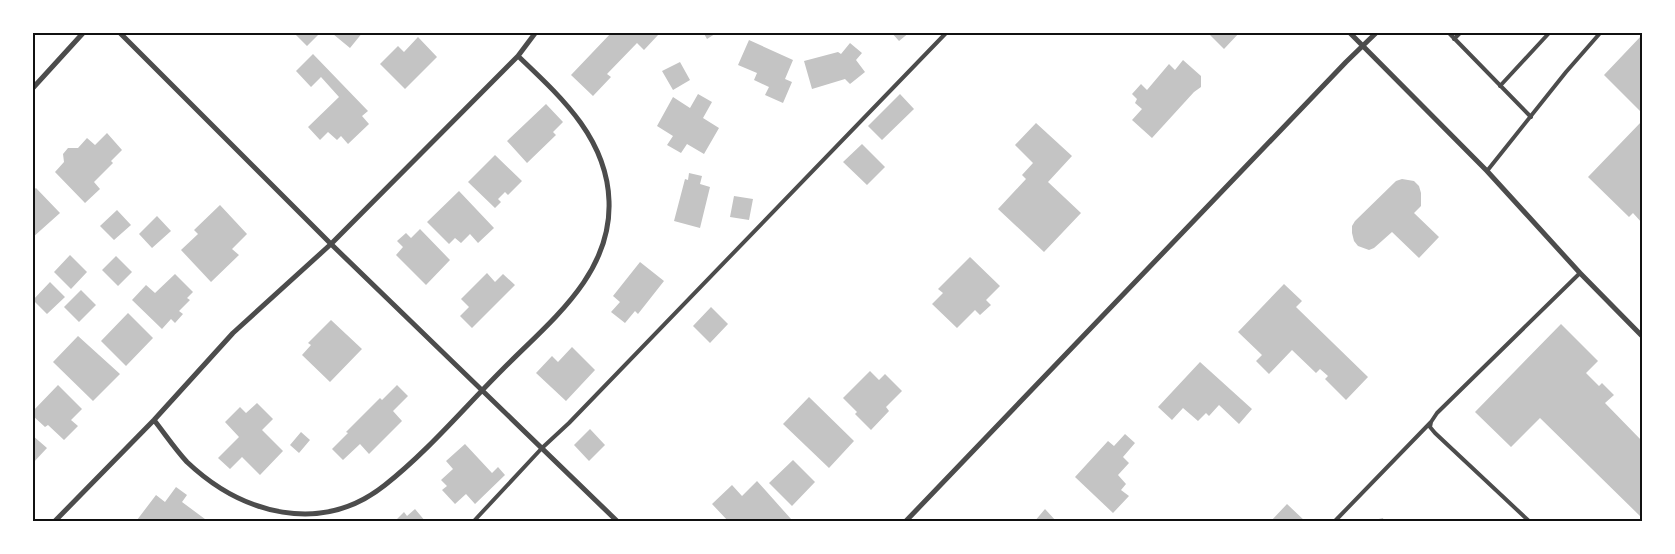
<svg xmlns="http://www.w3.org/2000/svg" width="1675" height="554" viewBox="0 0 1675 554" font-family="'Golos Text',sans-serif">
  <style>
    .building { fill: #c4c4c4 }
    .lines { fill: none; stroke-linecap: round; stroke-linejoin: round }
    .service { stroke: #4c4c4c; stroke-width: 4 }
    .minor { stroke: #4c4c4c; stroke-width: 5 }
    .neatline { fill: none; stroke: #111; stroke-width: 2 }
  </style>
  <rect width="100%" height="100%" fill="#fff"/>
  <path class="building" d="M 293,32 L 321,32 L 307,46 Z
    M 334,32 L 363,32 L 350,48 L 333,34 Z
    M 612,32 L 657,32 L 659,34 L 644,50 L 637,43 L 607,74 L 611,77 L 593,96 L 571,75 Z
    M 703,32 L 718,32 L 707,39 Z
    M 891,32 L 910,32 L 899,41 Z
    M 1207,32 L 1240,32 L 1224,49 Z
    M 1642,35 L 1642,113 L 1604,75 Z
    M 418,37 L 437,57 L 405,89 L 380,64 L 398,46 L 404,52 Z
    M 749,40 L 793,60 L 785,79 L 792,82 L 783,103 L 765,95 L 769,87 L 754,80 L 757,73 L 738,65 Z
    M 850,43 L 862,53 L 856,60 L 865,72 L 850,84 L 845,79 L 812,89 L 804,61 L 838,52 L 841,54 Z
    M 313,54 L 368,111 L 362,116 L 369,124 L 348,144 L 341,136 L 337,140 L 328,132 L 320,140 L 308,127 L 339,97 L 321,77 L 311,87 L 296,71 Z
    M 1183,60 L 1201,76 L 1201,87 L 1194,92 L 1152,138 L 1132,120 L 1142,109 L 1135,103 L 1137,99 L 1132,94 L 1141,84 L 1147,90 L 1169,64 L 1175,70 Z
    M 680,62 L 690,80 L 673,90 L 662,71 Z
    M 698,94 L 712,102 L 703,118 L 719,128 L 704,154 L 687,144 L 681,153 L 667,145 L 673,136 L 657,126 L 673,97 L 690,108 Z
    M 900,94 L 914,109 L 882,140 L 868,126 Z
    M 546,104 L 563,122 L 553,132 L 556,135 L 527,163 L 507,141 Z
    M 1642,121 L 1642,223 L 1633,213 L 1629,217 L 1588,177 Z
    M 1036,123 L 1072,156 L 1048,182 L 1081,213 L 1044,252 L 998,209 L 1026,179 L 1022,175 L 1033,163 L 1015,145 Z
    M 107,133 L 122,150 L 111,161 L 113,163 L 94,182 L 100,189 L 85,203 L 55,172 L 64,162 L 63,154 L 68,148 L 78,148 L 87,138 L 95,145 Z
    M 862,144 L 885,167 L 867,185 L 843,162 Z
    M 495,155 L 522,181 L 508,195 L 505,192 L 498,199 L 501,202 L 495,208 L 468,182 Z
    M 689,173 L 702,176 L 700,184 L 710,187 L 700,228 L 674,221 L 685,179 L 688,180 Z
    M 1402,179 L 1414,181 L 1419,186 L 1421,193 L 1421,206 L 1414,213 L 1439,237 L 1419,258 L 1392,232 L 1374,248 L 1369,250 L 1358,246 L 1354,241 L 1352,233 L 1352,226 L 1355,221 L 1396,181 Z
    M 36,188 L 60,213 L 32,238 L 32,191 Z
    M 459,191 L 494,228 L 478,243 L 470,234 L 461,243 L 455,238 L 449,244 L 427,222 Z
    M 734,196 L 753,199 L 749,220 L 730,217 Z
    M 220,205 L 247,234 L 232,249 L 239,255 L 211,282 L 181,250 L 198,234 L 194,230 Z
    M 117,210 L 131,225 L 114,240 L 100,226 Z
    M 157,216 L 171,231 L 152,248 L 139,234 Z
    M 420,229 L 450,260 L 426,285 L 396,255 L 403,247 L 397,241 L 406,233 L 411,238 Z
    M 70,255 L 87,272 L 71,289 L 54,272 Z
    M 116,256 L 132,272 L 118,286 L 102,270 Z
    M 970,257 L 1000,286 L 986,300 L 991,305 L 980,315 L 975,310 L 957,328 L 932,304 L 943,293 L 938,289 Z
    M 640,262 L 664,281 L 638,314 L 635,311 L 625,323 L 611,312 L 620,302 L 613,296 Z
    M 487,273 L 495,282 L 503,274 L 515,285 L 472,328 L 460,316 L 469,307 L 461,299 Z
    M 175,274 L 193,292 L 187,298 L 190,300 L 179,311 L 183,314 L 175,323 L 171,319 L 162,329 L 132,300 L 146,285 L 155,293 Z
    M 50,282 L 65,297 L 47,314 L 33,300 Z
    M 1284,284 L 1302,301 L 1296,307 L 1368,377 L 1346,400 L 1325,379 L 1328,376 L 1320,369 L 1316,373 L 1292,350 L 1269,374 L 1256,361 L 1262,355 L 1238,332 Z
    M 81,290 L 96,305 L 79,322 L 64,307 Z
    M 711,307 L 728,324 L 710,343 L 693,326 Z
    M 128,313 L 153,338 L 126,366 L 101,341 Z
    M 331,320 L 362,349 L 330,382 L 302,355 L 311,345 L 308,343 Z
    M 1561,324 L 1598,361 L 1586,373 L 1599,386 L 1602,383 L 1614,395 L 1605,403 L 1642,441 L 1642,518 L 1540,418 L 1511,447 L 1475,412 Z
    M 78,336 L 120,374 L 93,401 L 53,362 Z
    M 572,347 L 595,370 L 566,401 L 536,373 L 552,356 L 558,362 Z
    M 1200,362 L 1252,409 L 1239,424 L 1219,405 L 1209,416 L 1206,413 L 1198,421 L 1183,408 L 1172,420 L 1158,407 Z
    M 870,371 L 879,380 L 885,374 L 902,391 L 886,407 L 889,411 L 871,430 L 855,414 L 857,412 L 843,398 Z
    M 58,385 L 82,409 L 71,420 L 78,426 L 64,440 L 48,425 L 45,427 L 32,415 L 32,412 Z
    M 397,385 L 408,396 L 393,411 L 402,421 L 369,454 L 360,444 L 343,460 L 332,449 L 348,433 L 346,432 L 380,398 L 382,400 Z
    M 809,397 L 854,441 L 829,468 L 783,424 Z
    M 257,403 L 273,419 L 262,430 L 283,451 L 260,475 L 242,457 L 230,469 L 218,458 L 239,437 L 225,422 L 240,407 L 246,413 Z
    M 590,429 L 605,445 L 589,461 L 574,445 Z
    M 301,432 L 310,440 L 299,453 L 290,445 Z
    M 1125,434 L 1135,443 L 1123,457 L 1129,463 L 1118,475 L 1126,484 L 1121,490 L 1129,496 L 1113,513 L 1075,477 L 1108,441 L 1114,446 Z
    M 32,435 L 47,448 L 32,464 Z
    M 465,444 L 492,473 L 498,467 L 505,475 L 475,504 L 466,494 L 455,504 L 442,490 L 447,486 L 441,480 L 453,469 L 446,461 Z
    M 793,460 L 815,482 L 792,506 L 769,483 Z
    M 757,481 L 791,519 L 789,522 L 729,522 L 712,504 L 732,485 L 742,496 Z
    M 176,487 L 187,495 L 182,502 L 209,522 L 159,522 L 155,519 L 153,522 L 139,522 L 137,520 L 156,495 L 165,502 Z
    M 1287,504 L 1306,522 L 1270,522 Z
    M 415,509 L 426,522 L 394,522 L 404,512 L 407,516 Z
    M 1045,509 L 1057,522 L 1034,522 Z
    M 1383,518 L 1384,522 L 1370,522 L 1370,521 Z"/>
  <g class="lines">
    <path class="service" d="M 1448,32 L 1531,117
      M 1454,39 L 1461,32
      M 1500,86 L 1550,32
      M 1487,171 L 1566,72 L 1601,32
      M 473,522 L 542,448 L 569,423 L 947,32
      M 1334,522 L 1431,422
      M 1530,522 L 1435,433 L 1430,427 L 1431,422 L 1437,413 L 1580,273"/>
    <path class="minor" d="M 119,32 L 331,244 L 618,522
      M 1349,32 L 1487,171 L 1580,273 L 1642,336
      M 32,89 L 84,32
      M 154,420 C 165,434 175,449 187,462 C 242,514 321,536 385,485 C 428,451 463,409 502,370 C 549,322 612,275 609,201 C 607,138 560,96 518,56
      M 54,522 L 154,420 L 233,333 L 331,244 L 518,56 L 536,32
      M 905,522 L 1346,62 L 1377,32"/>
  </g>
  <rect width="1675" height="554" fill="none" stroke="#ffffff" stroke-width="68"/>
  <rect x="34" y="34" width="1607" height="486" class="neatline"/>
</svg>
